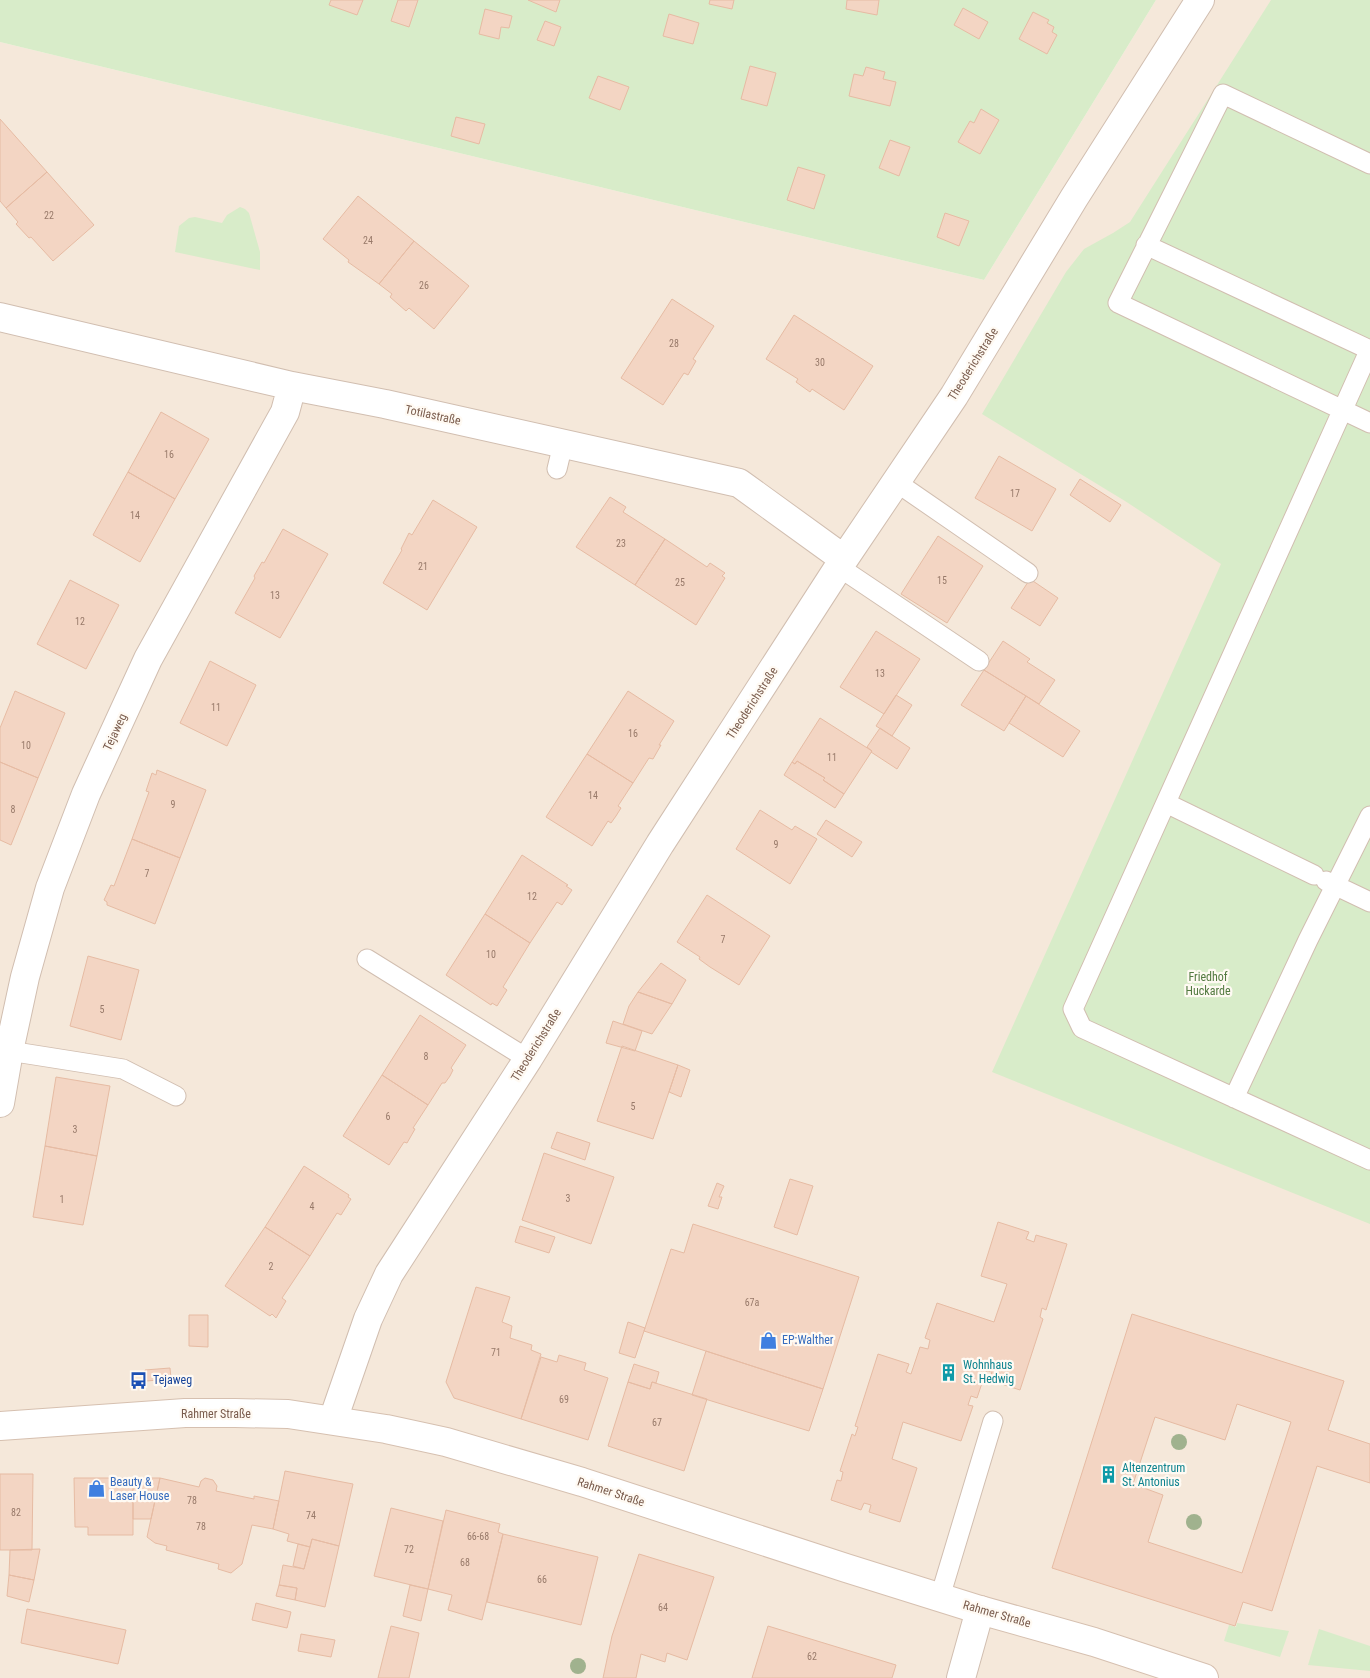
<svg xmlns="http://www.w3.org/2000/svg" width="1370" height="1678" viewBox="0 0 1370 1678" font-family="'Roboto Condensed',sans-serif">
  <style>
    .residential { fill: #f5e8da }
    .green { fill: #d8ecc9 }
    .building { fill: #f3d5c3; stroke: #e6bba3; fill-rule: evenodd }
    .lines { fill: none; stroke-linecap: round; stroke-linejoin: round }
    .lane-casing { stroke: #d1beb0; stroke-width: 21 }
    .street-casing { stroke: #d1beb0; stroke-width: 30 }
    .secondary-casing { stroke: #d6c0b0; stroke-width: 30 }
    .lane { stroke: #fff; stroke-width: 19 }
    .street { stroke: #fff; stroke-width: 28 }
    .secondary { stroke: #fff; stroke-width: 28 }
    .tree { fill: #a0b28e }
    .labels { text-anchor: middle; stroke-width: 4.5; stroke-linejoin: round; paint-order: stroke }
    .number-label { font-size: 10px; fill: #987a6a }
    .street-label { font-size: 12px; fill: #7a5c4d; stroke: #fffaf3 }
    .park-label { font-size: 12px; fill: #537a41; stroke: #fffaf3 }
    .shop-label { font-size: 12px; fill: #366cbe; stroke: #fffaf3; text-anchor: start }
    .culture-label { font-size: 12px; fill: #0d838f; stroke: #fffaf3; text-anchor: start }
    .transit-label { font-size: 12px; fill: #164399; stroke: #fffaf3; text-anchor: start }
  </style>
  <rect width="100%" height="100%" fill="#fdf6ec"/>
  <path class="residential" d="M 1156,0 L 1370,0 L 1370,1678 L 0,1678 L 0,42 L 984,280 Z"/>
  <path class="green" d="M 0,0 L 1156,0 L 984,280 L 0,42 Z
    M 1271,0 L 1370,0 L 1370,1224 L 992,1072 L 1221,564 L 1125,501 L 982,414 L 1066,272 L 1084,249 L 1113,233 L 1130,222 Z
    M 240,207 L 245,209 L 249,213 L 260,252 L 260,270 L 175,252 L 179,226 L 189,218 L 195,217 L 222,223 L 227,215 Z
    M 1237,1623 L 1289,1631 L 1280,1657 L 1224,1641 L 1229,1625 L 1236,1627 Z
    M 1319,1629 L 1370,1646 L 1370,1671 L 1308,1665 Z"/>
  <path class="building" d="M 331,0 L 363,0 L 357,15 L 329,5 Z
    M 398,0 L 418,0 L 409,27 L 391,21 Z
    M 528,0 L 560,0 L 556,12 Z
    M 710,0 L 734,0 L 732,9 L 709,4 Z
    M 847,0 L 879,0 L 877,15 L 846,9 Z
    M 963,8 L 988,22 L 979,39 L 954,25 Z
    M 485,9 L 512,16 L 509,28 L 501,27 L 499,39 L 479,34 Z
    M 1033,12 L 1049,20 L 1047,23 L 1054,27 L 1052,32 L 1057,35 L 1047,54 L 1019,39 Z
    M 669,14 L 699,23 L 693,44 L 663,36 Z
    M 545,21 L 561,27 L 554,46 L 537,40 Z
    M 750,66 L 776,73 L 767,106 L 741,99 Z
    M 866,67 L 885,72 L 883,79 L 896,82 L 890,106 L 849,96 L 854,74 L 863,76 Z
    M 598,76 L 629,87 L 620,110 L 589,98 Z
    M 981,109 L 999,120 L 980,154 L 958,142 L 970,121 L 974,123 Z
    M 456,117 L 485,124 L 479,144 L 451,136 Z
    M 0,119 L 47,172 L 6,208 L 0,201 Z
    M 890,140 L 910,147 L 899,176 L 879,168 Z
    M 798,167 L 825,175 L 814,209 L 787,200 Z
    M 47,172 L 94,225 L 53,261 L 31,237 L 29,238 L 16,224 L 18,222 L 6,208 Z
    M 358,196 L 414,241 L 379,284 L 348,262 L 349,260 L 323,239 Z
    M 945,213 L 969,221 L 959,246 L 937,237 Z
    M 414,241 L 469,286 L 434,329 L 409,308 L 406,311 L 390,297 L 392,294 L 379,284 Z
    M 672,299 L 714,326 L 693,359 L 696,361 L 688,375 L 684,373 L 663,405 L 621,378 Z
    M 794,315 L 873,366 L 844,410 L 812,389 L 810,392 L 796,382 L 798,379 L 766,359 Z
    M 161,412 L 209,439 L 175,499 L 128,472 Z
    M 999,456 L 1056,489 L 1032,531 L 975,498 Z
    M 128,472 L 175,499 L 140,562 L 93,535 Z
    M 1080,479 L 1121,505 L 1110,522 L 1070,495 Z
    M 610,497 L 626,507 L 623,512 L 665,539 L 635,585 L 576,547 Z
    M 433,500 L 477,527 L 427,610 L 383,583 L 402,550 L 401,549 L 409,533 L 412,535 Z
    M 283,529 L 328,554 L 280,638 L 235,613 L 255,578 L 254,576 L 262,562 L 264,563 Z
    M 938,536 L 983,566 L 947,623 L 901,594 Z
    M 665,539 L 707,567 L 710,563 L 725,573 L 722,576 L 725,578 L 696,625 L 635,585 Z
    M 1030,579 L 1058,598 L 1040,626 L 1011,608 Z
    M 70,580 L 119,605 L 86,669 L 37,644 Z
    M 876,631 L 920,659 L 884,714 L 840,687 Z
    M 1003,641 L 1030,659 L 1027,662 L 1055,680 L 1039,704 L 984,670 Z
    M 210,661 L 256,685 L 227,746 L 180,723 Z
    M 984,670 L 1026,696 L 1004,731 L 961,705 Z
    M 15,691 L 65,713 L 38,778 L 0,762 L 0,728 Z
    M 628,691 L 674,721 L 659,745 L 661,745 L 653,759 L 649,758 L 633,783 L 587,754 Z
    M 896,695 L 912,705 L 892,736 L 876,726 Z
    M 1026,696 L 1080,731 L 1063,757 L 1009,723 Z
    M 820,718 L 872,751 L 844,794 L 823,780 L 825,778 L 797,761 L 795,764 L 792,762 Z
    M 880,728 L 910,748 L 897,769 L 871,752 L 872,751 L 867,747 Z
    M 587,754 L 633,783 L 618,806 L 621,808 L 616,816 L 611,823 L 608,821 L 592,846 L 546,817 Z
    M 797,761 L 825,778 L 823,780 L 844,794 L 835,808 L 784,775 L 792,762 L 795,764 Z
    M 0,762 L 38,778 L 11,845 L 0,840 Z
    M 157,770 L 206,790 L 180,858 L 132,839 L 149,792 L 146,791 L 152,773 L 156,775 Z
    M 760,810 L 792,830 L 795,826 L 817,839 L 790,884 L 736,849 Z
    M 826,820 L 862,842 L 852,857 L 817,834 Z
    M 132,839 L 180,858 L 155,924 L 107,905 L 107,902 L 104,900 L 111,885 L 114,886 Z
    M 522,855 L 568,885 L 566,886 L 572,890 L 562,905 L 557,902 L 530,943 L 485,914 Z
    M 707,895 L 770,936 L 739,985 L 710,967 L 699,959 L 700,957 L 677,942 Z
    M 485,914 L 530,943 L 503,987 L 507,990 L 497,1006 L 492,1003 L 491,1005 L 446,975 Z
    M 88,956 L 139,970 L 121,1040 L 70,1026 Z
    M 661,963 L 686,980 L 672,1004 L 638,992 Z
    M 638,992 L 672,1004 L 652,1034 L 623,1024 L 629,1006 Z
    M 420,1015 L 466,1045 L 451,1068 L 453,1070 L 450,1076 L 445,1083 L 442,1083 L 428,1105 L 382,1075 Z
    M 613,1021 L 642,1031 L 635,1051 L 606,1043 Z
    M 622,1046 L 678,1065 L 653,1139 L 597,1121 Z
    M 678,1065 L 690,1070 L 681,1097 L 669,1092 Z
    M 382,1075 L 428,1105 L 413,1128 L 415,1129 L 407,1143 L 404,1142 L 389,1165 L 343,1136 Z
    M 56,1077 L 110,1086 L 97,1156 L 45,1146 Z
    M 557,1132 L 590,1143 L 585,1160 L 551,1148 Z
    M 45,1146 L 97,1156 L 83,1225 L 33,1217 Z
    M 544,1153 L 614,1177 L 591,1244 L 522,1220 Z
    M 304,1166 L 349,1195 L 348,1197 L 351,1199 L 341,1215 L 337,1213 L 310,1256 L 265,1227 Z
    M 790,1179 L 813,1186 L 797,1235 L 774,1227 Z
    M 717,1183 L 724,1186 L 719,1197 L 722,1197 L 718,1209 L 708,1206 Z
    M 998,1222 L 1029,1232 L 1026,1239 L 1034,1242 L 1036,1235 L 1067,1244 L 1046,1310 L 1042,1308 L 1040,1317 L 1043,1319 L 1020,1390 L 989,1380 L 992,1372 L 986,1371 L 977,1398 L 971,1396 L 968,1405 L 973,1406 L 961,1441 L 903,1422 L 892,1459 L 917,1468 L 900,1522 L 869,1512 L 871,1505 L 864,1503 L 861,1510 L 831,1500 L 837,1480 L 841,1481 L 843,1472 L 840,1471 L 852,1434 L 855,1436 L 858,1427 L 855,1426 L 878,1354 L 909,1364 L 906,1372 L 911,1374 L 920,1347 L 928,1349 L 930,1340 L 925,1338 L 937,1303 L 994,1322 L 1007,1284 L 981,1276 Z
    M 693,1224 L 859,1277 L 823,1389 L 644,1331 L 671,1249 L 684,1253 Z
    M 520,1226 L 555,1237 L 549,1253 L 515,1242 Z
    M 265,1227 L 310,1256 L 282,1298 L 286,1301 L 276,1318 L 272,1314 L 270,1316 L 225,1286 Z
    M 476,1287 L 510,1297 L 502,1322 L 512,1326 L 510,1338 L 532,1345 L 531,1350 L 541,1354 L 521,1419 L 454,1398 L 446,1382 Z
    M 1132,1314 L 1344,1381 L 1328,1430 L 1370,1444 L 1370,1483 L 1317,1466 L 1272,1611 L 1243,1602 L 1235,1626 L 1052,1568 ZM 1237,1404 L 1291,1422 L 1242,1573 L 1148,1542 L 1163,1495 L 1133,1484 L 1155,1417 L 1225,1440 Z
    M 189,1315 L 208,1315 L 208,1347 L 189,1346 Z
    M 628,1322 L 645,1328 L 635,1358 L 619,1353 Z
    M 706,1351 L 823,1389 L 809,1431 L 692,1395 Z
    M 559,1355 L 586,1363 L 584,1370 L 608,1378 L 588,1440 L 521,1419 L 541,1357 L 557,1362 Z
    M 634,1364 L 659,1372 L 656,1383 L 652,1382 L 650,1389 L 628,1382 Z
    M 170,1368 L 171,1379 L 146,1381 L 145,1370 Z
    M 628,1382 L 650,1389 L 652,1382 L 707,1399 L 684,1471 L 608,1446 Z
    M 285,1471 L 353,1484 L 339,1546 L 312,1539 L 310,1547 L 287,1541 L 289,1534 L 273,1529 Z
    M 0,1474 L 33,1474 L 32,1550 L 0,1550 Z
    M 74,1478 L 133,1478 L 133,1535 L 88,1535 L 88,1527 L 75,1527 Z
    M 133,1478 L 160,1478 L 151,1519 L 133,1519 Z
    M 160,1478 L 199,1487 L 201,1481 L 205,1478 L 213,1480 L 217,1486 L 216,1491 L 254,1499 L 254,1496 L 279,1501 L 273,1529 L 252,1525 L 242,1564 L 231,1573 L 218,1569 L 219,1564 L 166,1550 L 167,1546 L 155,1543 L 147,1537 Z
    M 391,1508 L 443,1521 L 428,1589 L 374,1576 Z
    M 446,1510 L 500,1524 L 498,1532 L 503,1534 L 482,1620 L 448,1610 L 452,1595 L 428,1589 Z
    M 503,1534 L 598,1557 L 581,1625 L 487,1602 Z
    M 312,1539 L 339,1546 L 325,1607 L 295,1600 L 297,1588 L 279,1585 L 283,1565 L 304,1569 Z
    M 298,1544 L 310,1547 L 304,1569 L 293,1566 Z
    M 40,1549 L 34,1580 L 9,1575 L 10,1550 Z
    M 639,1554 L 714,1577 L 687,1660 L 667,1653 L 665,1662 L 641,1654 L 636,1678 L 603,1678 L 612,1636 Z
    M 9,1575 L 34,1580 L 29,1602 L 7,1596 Z
    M 279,1585 L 297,1588 L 295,1600 L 276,1596 Z
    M 410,1585 L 428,1589 L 421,1621 L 403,1616 Z
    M 256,1603 L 291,1612 L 287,1628 L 252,1620 Z
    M 27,1609 L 126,1630 L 118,1664 L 21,1643 Z
    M 391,1626 L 419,1633 L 409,1678 L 378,1678 Z
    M 768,1626 L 896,1665 L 892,1678 L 752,1678 Z
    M 301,1634 L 335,1640 L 331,1657 L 298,1651 Z"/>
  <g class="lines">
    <defs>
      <path id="lane" d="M 1370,164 L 1223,94 L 1118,303 L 1370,423
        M 1146,245 L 1370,350
        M 1370,349 L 1073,1009 L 1082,1028 L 1370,1160
        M 557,469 L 563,444
        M 896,482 L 1028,573
        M 839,567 L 979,661
        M 1166,803 L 1314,875
        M 1326,881 L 1370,902
        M 367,959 L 528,1059
        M 9,1051 L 123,1069 L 176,1096
        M 1234,1098 L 1308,940 L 1370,816
        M 940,1597 L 993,1421"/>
      <path id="street" d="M 0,317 L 292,386 L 385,404 L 739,483 L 844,559
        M 0,1103 L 9,1051 L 25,977 L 50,888 L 86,794 L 148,659 L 285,412 L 292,386
        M 333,1420 L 368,1319 L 389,1274 L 528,1059 L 660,844 L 844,559 L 954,396 L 1074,198 L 1200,0
        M 961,1678 L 980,1610"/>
      <path id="secondary" d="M 0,1426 L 185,1413 L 235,1413 L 288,1414 L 386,1429 L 446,1442 L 582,1482 L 846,1568 L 980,1610 L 1094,1642 L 1204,1678"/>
    </defs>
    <use href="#lane" class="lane-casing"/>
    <use href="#street" class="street-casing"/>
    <use href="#secondary" class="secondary-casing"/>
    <use href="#lane" class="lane"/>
    <use href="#street" class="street"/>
    <use href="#secondary" class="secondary"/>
  </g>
  <g class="tree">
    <circle cx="1179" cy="1442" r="8"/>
    <circle cx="1194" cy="1522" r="8"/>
    <circle cx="578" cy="1666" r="8"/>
  </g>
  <defs>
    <symbol id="shop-bare" viewBox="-9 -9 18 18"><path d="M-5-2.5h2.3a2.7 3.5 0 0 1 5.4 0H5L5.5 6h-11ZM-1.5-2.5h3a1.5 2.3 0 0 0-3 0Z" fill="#3f7fe0" stroke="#fffaf3" stroke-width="2.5" paint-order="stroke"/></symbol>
    <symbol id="building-bare" viewBox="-9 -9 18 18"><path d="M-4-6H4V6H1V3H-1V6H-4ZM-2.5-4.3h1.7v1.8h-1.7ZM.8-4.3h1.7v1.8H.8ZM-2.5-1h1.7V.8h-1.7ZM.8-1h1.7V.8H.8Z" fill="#0f9aa8" stroke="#fffaf3" stroke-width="2.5" paint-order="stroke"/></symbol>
    <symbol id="bus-bare" viewBox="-9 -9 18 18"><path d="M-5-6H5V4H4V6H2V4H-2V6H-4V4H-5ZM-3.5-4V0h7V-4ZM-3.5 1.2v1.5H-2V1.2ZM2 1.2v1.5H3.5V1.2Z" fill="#1a4fb4" stroke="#fffaf3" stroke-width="2.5" paint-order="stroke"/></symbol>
  </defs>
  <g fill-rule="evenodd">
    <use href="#shop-bare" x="756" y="1328" width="25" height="25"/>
    <use href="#building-bare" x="936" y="1360" width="25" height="25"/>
    <use href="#bus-bare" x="126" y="1368" width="25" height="25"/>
    <use href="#building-bare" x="1096" y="1462" width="25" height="25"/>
    <use href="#shop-bare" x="84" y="1476" width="25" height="25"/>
  </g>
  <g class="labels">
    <g class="number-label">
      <text x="49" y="219">22</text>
      <text x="368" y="244">24</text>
      <text x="424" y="289">26</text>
      <text x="674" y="347">28</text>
      <text x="820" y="366">30</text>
      <text x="169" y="458">16</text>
      <text x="1015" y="497">17</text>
      <text x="135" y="519">14</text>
      <text x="621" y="547">23</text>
      <text x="423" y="570">21</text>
      <text x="942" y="584">15</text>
      <text x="680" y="586">25</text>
      <text x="275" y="599">13</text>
      <text x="80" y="625">12</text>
      <text x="880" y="677">13</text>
      <text x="216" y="711">11</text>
      <text x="633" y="737">16</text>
      <text x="26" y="749">10</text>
      <text x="832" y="761">11</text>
      <text x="593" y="799">14</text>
      <text x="173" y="808">9</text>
      <text x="13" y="813">8</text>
      <text x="776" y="848">9</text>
      <text x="147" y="877">7</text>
      <text x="532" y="900">12</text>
      <text x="723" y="943">7</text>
      <text x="491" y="958">10</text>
      <text x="102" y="1013">5</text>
      <text x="426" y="1060">8</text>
      <text x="633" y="1110">5</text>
      <text x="388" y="1120">6</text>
      <text x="75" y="1133">3</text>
      <text x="568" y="1202">3</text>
      <text x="62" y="1203">1</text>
      <text x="312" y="1210">4</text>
      <text x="271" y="1270">2</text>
      <text x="752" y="1306">67a</text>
      <text x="496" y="1356">71</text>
      <text x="564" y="1403">69</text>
      <text x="657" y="1426">67</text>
      <text x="192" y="1504">78</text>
      <text x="16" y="1516">82</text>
      <text x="311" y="1519">74</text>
      <text x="201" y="1530">78</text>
      <text x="478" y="1540">66-68</text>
      <text x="409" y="1553">72</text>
      <text x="465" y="1566">68</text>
      <text x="542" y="1583">66</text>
      <text x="663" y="1611">64</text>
      <text x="812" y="1660">62</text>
    </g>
    <g class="street-label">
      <text transform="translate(973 364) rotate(-58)" y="4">Theoderichstraße</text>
      <text transform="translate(433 415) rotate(12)" y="4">Totilastraße</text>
      <text transform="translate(752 703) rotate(-57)" y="4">Theoderichstraße</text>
      <text transform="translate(115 732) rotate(-65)" y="4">Tejaweg</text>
      <text transform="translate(536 1045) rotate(-58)" y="4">Theoderichstraße</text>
      <text x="216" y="1418">Rahmer Straße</text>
      <text transform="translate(611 1492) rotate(18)" y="4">Rahmer Straße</text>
      <text transform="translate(997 1614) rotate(16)" y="4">Rahmer Straße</text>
    </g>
    <g class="park-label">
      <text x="1208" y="981">Friedhof<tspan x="1208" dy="14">Huckarde</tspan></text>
    </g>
    <g class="shop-label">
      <text x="782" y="1344">EP:Walther</text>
      <text x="110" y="1486">Beauty &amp;<tspan x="110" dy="14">Laser House</tspan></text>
    </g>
    <g class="culture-label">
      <text x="963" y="1369">Wohnhaus<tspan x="963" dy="14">St. Hedwig</tspan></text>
      <text x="1122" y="1472">Altenzentrum<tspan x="1122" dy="14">St. Antonius</tspan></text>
    </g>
    <g class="transit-label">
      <text x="153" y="1384">Tejaweg</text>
    </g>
  </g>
</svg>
